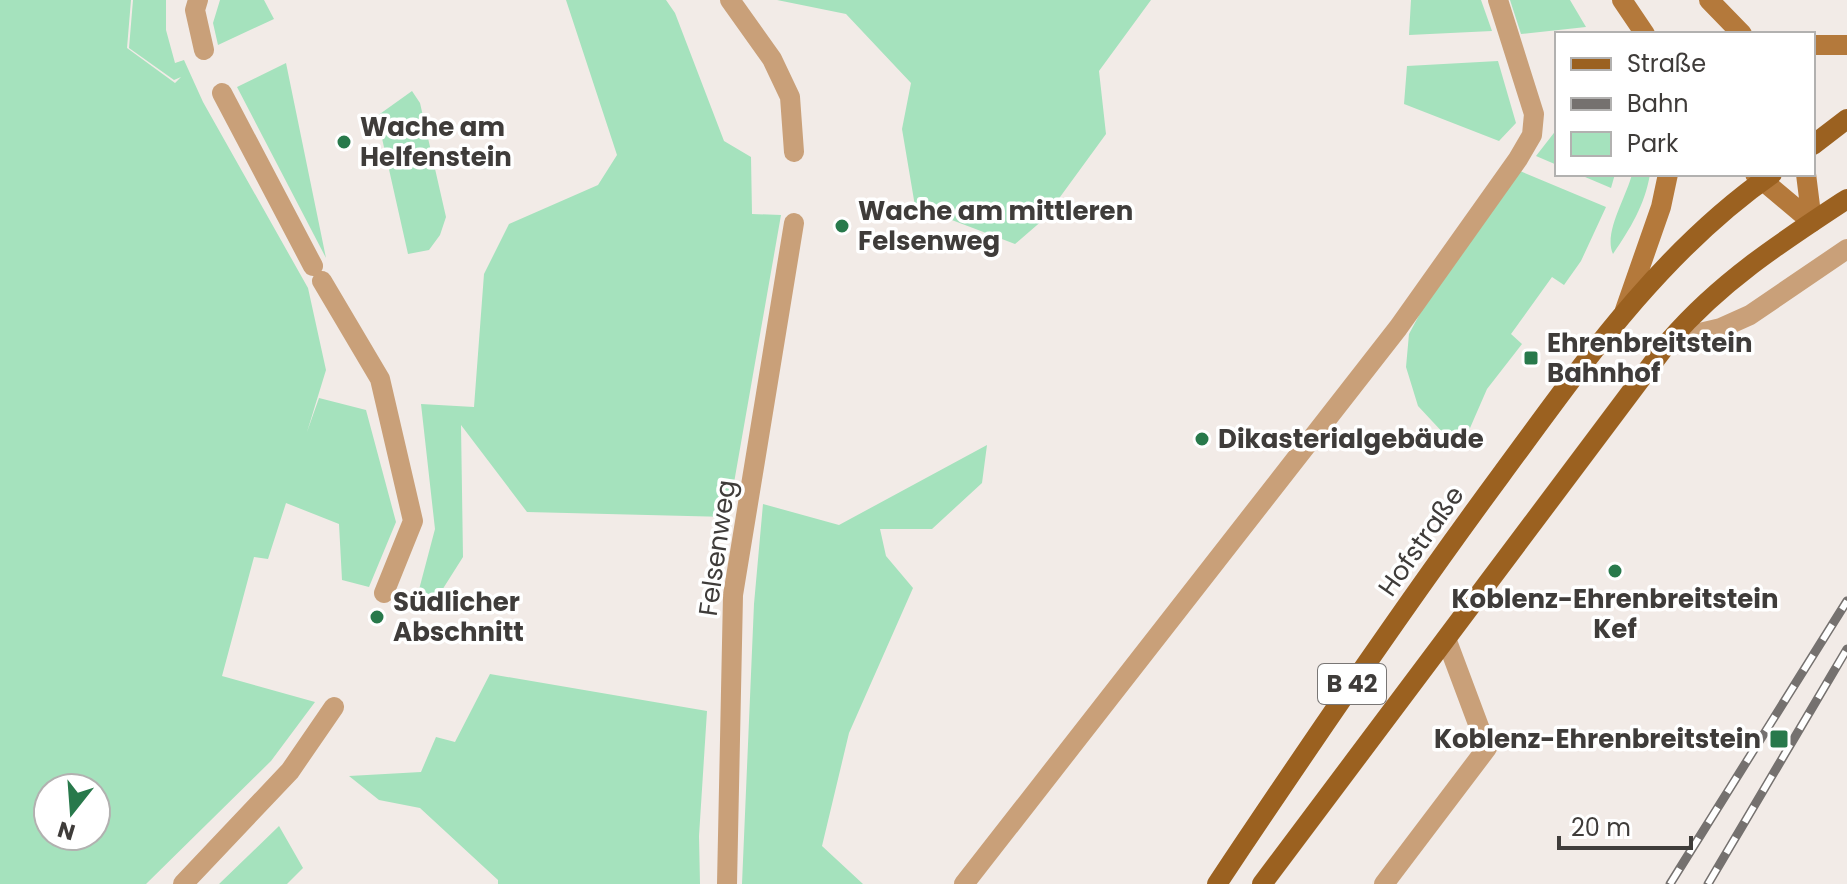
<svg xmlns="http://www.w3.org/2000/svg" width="1847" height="884" viewBox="0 0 1847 884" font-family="Poppins,sans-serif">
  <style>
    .green { fill: #a5e2bd; fill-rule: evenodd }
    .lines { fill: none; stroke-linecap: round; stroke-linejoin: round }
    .service { stroke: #c9a079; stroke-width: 20 }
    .secondary { stroke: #b4793b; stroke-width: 20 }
    .primary { stroke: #9b6120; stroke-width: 20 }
    .rail-casing { stroke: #75716f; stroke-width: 9 }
    .rail { stroke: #fff; stroke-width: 6; stroke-dasharray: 18; stroke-linecap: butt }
    .poi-dot { fill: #28794b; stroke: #fff; stroke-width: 3 }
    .labels { text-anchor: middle; stroke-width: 7; stroke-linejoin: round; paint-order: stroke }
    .shield { fill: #fff; stroke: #797675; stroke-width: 2 }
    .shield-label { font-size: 24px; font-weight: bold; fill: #3f3c3a }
    .poi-label { font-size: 26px; font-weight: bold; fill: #3f3c3a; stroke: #fff; text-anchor: start }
    .street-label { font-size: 26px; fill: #3f3c3a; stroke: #fff }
  </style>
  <rect width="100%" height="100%" fill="#f2ebe7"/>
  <path class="green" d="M 0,0 L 131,0 L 127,48 L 175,83 L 181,77 L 174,80 L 129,48 L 133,0 L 166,0 L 166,30 L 175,63 L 184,60 L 203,102 L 308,288 L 326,370 L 307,432 L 319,398 L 366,410 L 396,522 L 369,587 L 342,580 L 339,524 L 286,503 L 268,559 L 254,557 L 222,676 L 315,702 L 271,761 L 146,884 L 0,884 ZM 48,788 L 96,788 L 96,836 L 48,836 Z
    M 220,0 L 264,0 L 274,19 L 218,45 L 213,23 Z
    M 566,0 L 666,0 L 675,13 L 724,141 L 751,157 L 752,214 L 781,215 L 728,517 L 527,512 L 461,425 L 463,557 L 432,606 L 416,601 L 435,529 L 421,404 L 474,407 L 484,274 L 509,224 L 598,185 L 617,155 Z
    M 777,0 L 1151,0 L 1099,71 L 1106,134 L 1044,219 L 1015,244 L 915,206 L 902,129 L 911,83 L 846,14 Z
    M 1411,0 L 1481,0 L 1492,31 L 1409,35 Z
    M 1510,0 L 1570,0 L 1586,27 L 1521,34 Z
    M 1498,61 L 1516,123 L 1499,141 L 1404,104 L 1407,66 Z
    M 286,63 L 326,258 L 237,87 Z
    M 412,91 L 420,103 L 446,217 L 440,235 L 429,250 L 408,254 L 377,116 Z
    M 1557,129 L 1557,165 L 1536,156 Z
    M 1520,171 L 1606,207 L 1581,261 L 1564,285 L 1552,277 L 1511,334 L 1522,344 L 1487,389 L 1460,451 L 1418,406 L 1406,367 L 1409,334 L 1424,306 Z
    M 1578,174 L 1615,174 L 1611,188 Z
    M 1632,174 L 1650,174 C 1645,205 1630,229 1613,254 C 1603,233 1627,196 1632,174 Z
    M 987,445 L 982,483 L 932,529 L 880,529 L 886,556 L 913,588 L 849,733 L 822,846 L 863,884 L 742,884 L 754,604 L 763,504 L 839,525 Z
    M 490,674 L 707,711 L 699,836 L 700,884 L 498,884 L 498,880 L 420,808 L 379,800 L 349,776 L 421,772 L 436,737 L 455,742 Z
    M 279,826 L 303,868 L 287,884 L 219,884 Z"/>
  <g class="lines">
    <path class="service" d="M 198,0 L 195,10 L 204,50
      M 730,0 L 772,59 L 790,97 L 794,152
      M 222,93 L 313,266
      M 322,281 L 380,379 L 413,521 L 384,593
      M 1670,340 L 1721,328 L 1750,315 L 1847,249
      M 183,884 L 290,771 L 334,707
      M 727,884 L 733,595 L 794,223
      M 964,884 L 1398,328 L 1518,159 L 1532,135 L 1534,114 L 1498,0
      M 1384,884 L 1487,748 L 1447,641"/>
    <path class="secondary" d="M 1622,0 L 1645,34
      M 1709,0 L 1742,34
      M 1813,45 L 1847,45
      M 1755,174 L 1812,222
      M 1806,174 L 1812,222
      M 1625,310 L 1661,207 L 1668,174"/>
    <path class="primary" d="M 1813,145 L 1847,119
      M 1217,884 C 1309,746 1402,609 1501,475 C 1582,365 1659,253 1772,174
      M 1262,884 L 1670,340 C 1721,281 1783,241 1847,199"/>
    <defs>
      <path id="rail" d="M 1670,884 L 1847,601
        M 1708,884 L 1847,649"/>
    </defs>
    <use href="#rail" class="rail-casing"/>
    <use href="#rail" class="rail"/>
  </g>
  <g class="poi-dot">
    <circle cx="344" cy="142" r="8"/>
    <circle cx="842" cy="226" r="8"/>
    <rect x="1523" y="350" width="16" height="16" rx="4"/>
    <circle cx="1202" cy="439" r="8"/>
    <circle cx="1615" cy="571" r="8"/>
    <circle cx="377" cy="617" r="8"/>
    <rect x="1769" y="729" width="20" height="20" rx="4"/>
  </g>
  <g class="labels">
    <rect class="shield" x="1318" y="664" width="68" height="40" rx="6"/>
    <g class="shield-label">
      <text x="1352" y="692">B 42</text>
    </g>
    <g class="poi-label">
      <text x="360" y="136">Wache am<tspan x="360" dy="30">Helfenstein</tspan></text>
      <text x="858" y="220">Wache am mittleren<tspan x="858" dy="30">Felsenweg</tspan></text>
      <text x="1547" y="352">Ehrenbreitstein<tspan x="1547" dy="30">Bahnhof</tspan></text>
      <text x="1218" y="448">Dikasterialgebäude</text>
      <text x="1615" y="608" text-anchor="middle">Koblenz-Ehrenbreitstein<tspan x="1615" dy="30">Kef</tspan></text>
      <text x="393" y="611">Südlicher<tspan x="393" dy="30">Abschnitt</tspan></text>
      <text x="1761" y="748" text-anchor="end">Koblenz-Ehrenbreitstein</text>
    </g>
    <g class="street-label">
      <text transform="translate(1421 541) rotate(-55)" y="9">Hofstraße</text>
      <text transform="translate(717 548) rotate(-82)" y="9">Felsenweg</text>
    </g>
  </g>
  <rect x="1555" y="32" width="260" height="144" fill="#ffffff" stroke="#b2b1b0" stroke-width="2"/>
  <rect x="1571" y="58" width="40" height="12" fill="#9b6120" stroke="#b2b1b0" stroke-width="2"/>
  <text x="1627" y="72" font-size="24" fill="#3f3c3a">Straße</text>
  <rect x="1571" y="98" width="40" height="12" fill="#75716f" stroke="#b2b1b0" stroke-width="2"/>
  <text x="1627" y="112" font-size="24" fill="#3f3c3a">Bahn</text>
  <rect x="1571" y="132" width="40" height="24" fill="#a5e2bd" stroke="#b2b1b0" stroke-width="2"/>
  <text x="1627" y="152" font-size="24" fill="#3f3c3a">Park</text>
  <g transform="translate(72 812) rotate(197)"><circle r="38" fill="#ffffff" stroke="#b2b1b0" stroke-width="2"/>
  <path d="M0-6L14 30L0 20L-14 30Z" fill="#28794b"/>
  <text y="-12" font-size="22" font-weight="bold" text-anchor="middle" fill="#3f3c3a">N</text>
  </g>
  <path d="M1559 836v12h132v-12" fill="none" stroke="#3f3c3a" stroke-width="4"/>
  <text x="1571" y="836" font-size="24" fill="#3f3c3a" stroke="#ffffff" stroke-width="6" paint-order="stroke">20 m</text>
</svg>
